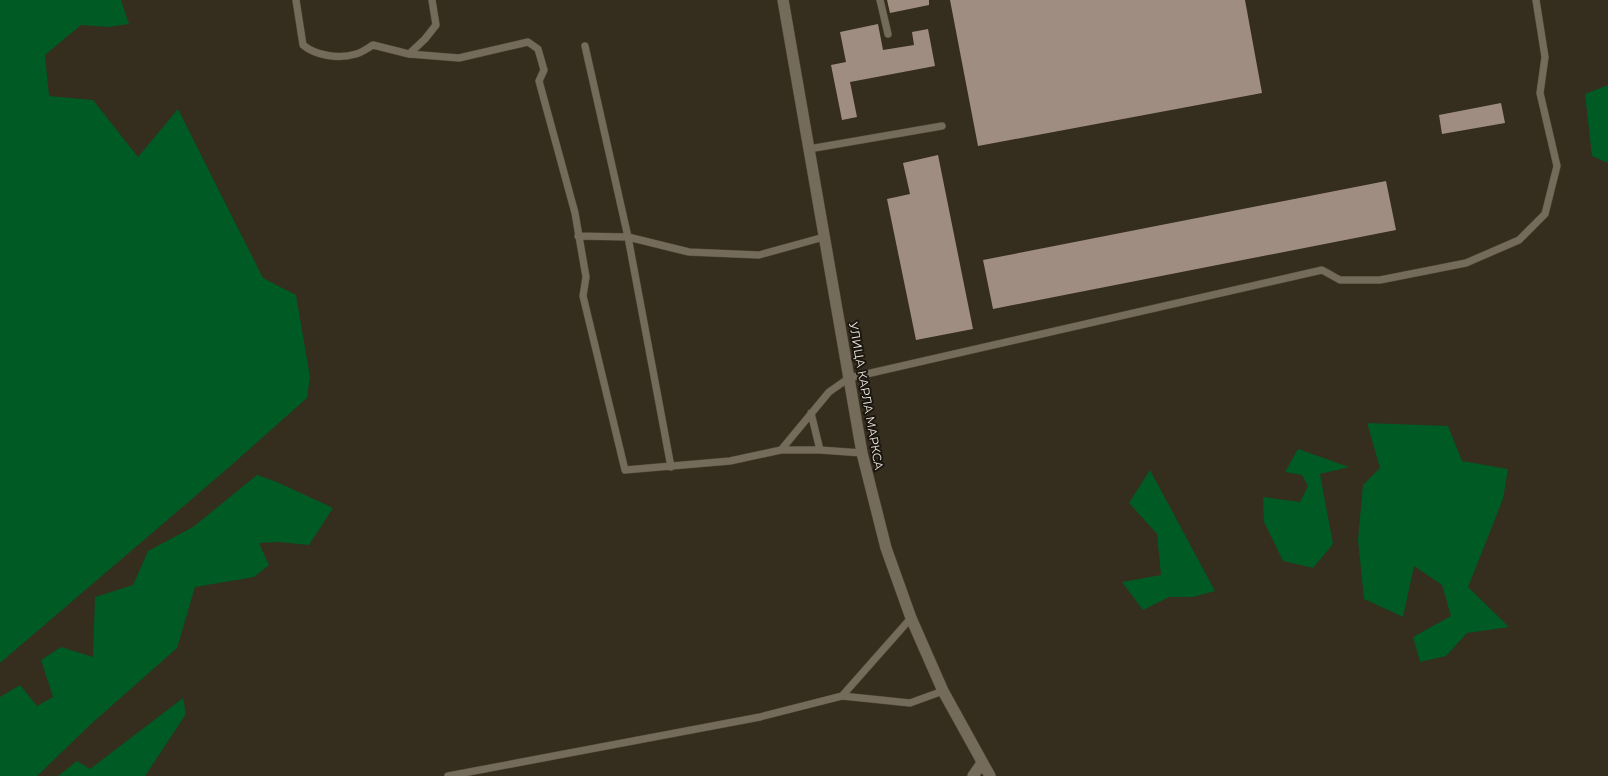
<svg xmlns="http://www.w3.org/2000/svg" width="1608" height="776" viewBox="0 0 1608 776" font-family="Montserrat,sans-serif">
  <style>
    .green { fill: #005a24 }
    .building { fill: #a08d81 }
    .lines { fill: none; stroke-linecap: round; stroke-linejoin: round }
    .service-casing { stroke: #50483b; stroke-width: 8 }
    .minor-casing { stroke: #50483b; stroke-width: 12 }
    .secondary-casing { stroke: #50483b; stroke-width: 12 }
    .service { stroke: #746b5a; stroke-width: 7 }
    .minor { stroke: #746b5a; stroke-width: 11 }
    .secondary { stroke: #746b5a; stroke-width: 11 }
    .labels { text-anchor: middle; stroke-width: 4; stroke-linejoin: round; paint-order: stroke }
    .street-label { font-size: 12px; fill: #f1ebe1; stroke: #1a160f }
  </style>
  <rect width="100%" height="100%" fill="#352d1e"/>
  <path class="green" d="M 0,0 L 121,0 L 129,24 L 108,27 L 81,25 L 45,55 L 49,96 L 93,100 L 138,157 L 178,109 L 263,278 L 296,295 L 310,377 L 307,398 L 227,469 L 0,663 Z
    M 1608,85 L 1608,163 L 1592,156 L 1585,94 Z
    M 1367,423 L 1448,426 L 1462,461 L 1508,469 L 1503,499 L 1468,587 L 1509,627 L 1467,633 L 1446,656 L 1420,662 L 1413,637 L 1451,616 L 1442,585 L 1414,566 L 1403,617 L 1364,599 L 1358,540 L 1363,485 L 1380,468 Z
    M 1298,449 L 1349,467 L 1320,474 L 1333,544 L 1313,568 L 1283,561 L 1264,522 L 1263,497 L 1300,502 L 1308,486 L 1302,475 L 1285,472 Z
    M 1150,470 L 1215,591 L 1193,597 L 1169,597 L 1143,610 L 1122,582 L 1161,575 L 1157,534 L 1129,503 Z
    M 257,475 L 277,482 L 333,508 L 309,545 L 278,542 L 259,543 L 269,565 L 254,577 L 195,587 L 177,648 L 90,725 L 37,776 L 0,776 L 0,697 L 20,685 L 37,706 L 53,697 L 41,660 L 61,647 L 93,657 L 95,597 L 133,585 L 148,551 L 193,527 Z
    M 183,698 L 186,714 L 145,776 L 58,776 L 77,761 L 90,769 Z"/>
  <path class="building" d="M 887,0 L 929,0 L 929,5 L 890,13 Z
    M 950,0 L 1245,0 L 1262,93 L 978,146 Z
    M 878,24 L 883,50 L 914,45 L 912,32 L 928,29 L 935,66 L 850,82 L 857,117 L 842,120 L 831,65 L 846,62 L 840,32 Z
    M 1501,103 L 1505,123 L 1442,134 L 1439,115 Z
    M 938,155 L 973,329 L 916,340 L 887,199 L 910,194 L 903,163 Z
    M 1386,181 L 1396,230 L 993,309 L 983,260 Z"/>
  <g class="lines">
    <defs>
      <path id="service" d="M 296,0 L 303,45 C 316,56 339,59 356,54 C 361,53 368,48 373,45 L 409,54 L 459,58 L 528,42 L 538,49 L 544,70 L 539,81 L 575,213 L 586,277 L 583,296 L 625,470 L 730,461 L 781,450 L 820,450 L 862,453
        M 880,0 L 888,34
        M 409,54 L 425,39 L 436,25 L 432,0
        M 809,149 L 942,126
        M 578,236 L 628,237 L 585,46
        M 811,413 L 820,450
        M 781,450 L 829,392 L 849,378 L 1322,270 L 1340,280 L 1380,280 L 1466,263 L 1519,240 L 1545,214 L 1557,166 L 1540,93 L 1545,57 L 1536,0
        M 671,467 L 628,237 L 689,252 L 759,255 L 824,237
        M 842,696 L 910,703 L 943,691
        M 448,776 L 760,717 L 842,696 L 911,618"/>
      <path id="minor" d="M 973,776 L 982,763"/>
      <path id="secondary" d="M 783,0 L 862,453 L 886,548 L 911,618 L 943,691 L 990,776"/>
    </defs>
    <use href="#service" class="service-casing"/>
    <use href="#minor" class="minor-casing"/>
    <use href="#secondary" class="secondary-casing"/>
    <use href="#service" class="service"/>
    <use href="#minor" class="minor"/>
    <use href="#secondary" class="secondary"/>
  </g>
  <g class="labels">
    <g class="street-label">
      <text transform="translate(866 396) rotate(80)" y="4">УЛИЦА КАРЛА МАРКСА</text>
    </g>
  </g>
</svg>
